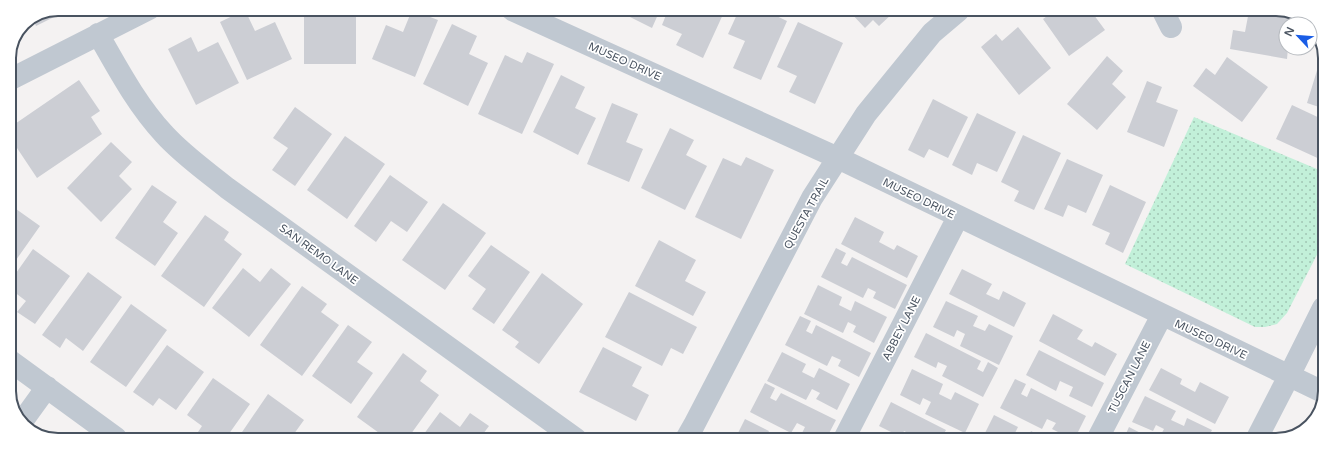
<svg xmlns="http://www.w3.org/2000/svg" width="1334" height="449" viewBox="0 0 1334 449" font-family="'Varela Round',sans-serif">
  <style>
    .grass { fill: url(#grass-dots) }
    .building { fill: #ccced4 }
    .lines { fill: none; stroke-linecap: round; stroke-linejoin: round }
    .minor { stroke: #c0c8d1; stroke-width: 22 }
    .labels { text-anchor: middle; stroke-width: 3.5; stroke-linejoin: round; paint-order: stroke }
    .street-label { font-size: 11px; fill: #495360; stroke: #fff }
    .rim { fill: none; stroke: #495360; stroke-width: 2 }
  </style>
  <defs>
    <pattern id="grass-dots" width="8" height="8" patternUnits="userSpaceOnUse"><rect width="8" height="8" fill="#c2f0d9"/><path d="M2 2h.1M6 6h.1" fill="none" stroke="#a0c5b3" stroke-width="1.8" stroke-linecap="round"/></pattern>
  </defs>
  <rect width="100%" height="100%" fill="#f4f2f2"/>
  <path class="grass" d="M 1194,117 L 1324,172 L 1324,241 L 1287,313 L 1277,324 L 1265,327 L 1255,327 L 1125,264 Z"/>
  <path class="building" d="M 245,10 L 255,31 L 275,22 L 292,59 L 247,80 L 220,22 Z
    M 304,10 L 356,10 L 356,64 L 304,64 Z
    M 412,10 L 438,20 L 415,77 L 372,59 L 386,25 L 403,32 Z
    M 628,10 L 660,10 L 652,28 L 626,15 Z
    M 668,10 L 725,10 L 703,58 L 676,45 L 682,34 L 662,25 Z
    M 739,10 L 764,10 L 787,21 L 761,80 L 733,68 L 745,41 L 728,34 Z
    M 849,11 L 891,11 L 893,13 L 879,26 L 873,20 L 865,28 Z
    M 1054,11 L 1091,11 L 1105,30 L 1069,56 L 1043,19 Z
    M 1249,11 L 1257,11 L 1293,18 L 1292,24 L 1286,24 L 1286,48 L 1288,48 L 1287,59 L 1230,49 L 1233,30 L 1245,32 Z
    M 51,12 L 54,17 L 36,26 L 33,19 Z
    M 798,22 L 843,43 L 815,104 L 789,92 L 797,76 L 777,67 Z
    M 452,24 L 477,36 L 469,54 L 488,63 L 468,106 L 423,84 Z
    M 1018,27 L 1051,68 L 1019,95 L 981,47 L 996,34 L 1002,41 Z
    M 191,37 L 198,52 L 218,42 L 239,83 L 196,105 L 168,49 Z
    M 527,52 L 554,64 L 522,134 L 478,114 L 505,55 L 522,63 Z
    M 1107,56 L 1123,71 L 1112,84 L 1126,97 L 1097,130 L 1067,104 Z
    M 1227,57 L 1268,87 L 1242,122 L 1193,86 L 1206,68 L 1215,75 Z
    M 1319,64 L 1325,66 L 1325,109 L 1307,103 Z
    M 561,75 L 585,87 L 575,108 L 596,118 L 578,155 L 533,132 Z
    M 79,80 L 100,111 L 91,117 L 102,134 L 37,178 L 9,136 L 9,128 Z
    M 1147,81 L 1162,87 L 1156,102 L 1178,110 L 1164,147 L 1127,132 Z
    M 933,99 L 968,117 L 948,158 L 929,149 L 924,158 L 908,150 Z
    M 612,103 L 638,114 L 626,142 L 643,149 L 629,182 L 587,164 Z
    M 1292,105 L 1324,120 L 1324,161 L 1276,139 Z
    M 295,107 L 332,134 L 295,186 L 272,170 L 288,148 L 273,138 Z
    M 977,113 L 1016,132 L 997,172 L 977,163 L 972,175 L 952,165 Z
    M 670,128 L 694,140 L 686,155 L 707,166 L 685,210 L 641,188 Z
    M 1023,135 L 1061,153 L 1034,210 L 1014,201 L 1019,191 L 1001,182 Z
    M 345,136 L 385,164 L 347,219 L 307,190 Z
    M 111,142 L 132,162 L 119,176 L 132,189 L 101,222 L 67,188 Z
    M 746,157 L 774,170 L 741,239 L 695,217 L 723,158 L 741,166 Z
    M 1067,159 L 1103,175 L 1086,213 L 1068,205 L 1063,217 L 1044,209 Z
    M 390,175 L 428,202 L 407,232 L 391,221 L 376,242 L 354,226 Z
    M 152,185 L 177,202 L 163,222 L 178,233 L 155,266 L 115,238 Z
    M 1110,185 L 1146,202 L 1123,253 L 1105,244 L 1110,233 L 1092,225 Z
    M 443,203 L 486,233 L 445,290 L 402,260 Z
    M 9,204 L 40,226 L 9,270 Z
    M 205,215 L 229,232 L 224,240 L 242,254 L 204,307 L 161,276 Z
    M 855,217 L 884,232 L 879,242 L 894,250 L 897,245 L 918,256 L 907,278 L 841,244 Z
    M 659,240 L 696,260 L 685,281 L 706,292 L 693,316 L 635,286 Z
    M 491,245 L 530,272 L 494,324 L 472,309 L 486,289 L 468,276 Z
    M 836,248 L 846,253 L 841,263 L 847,266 L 852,257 L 907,285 L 895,309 L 873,298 L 876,292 L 868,288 L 863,298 L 821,277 Z
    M 33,249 L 70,276 L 35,324 L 17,312 L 26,301 L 9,288 L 9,283 Z
    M 243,268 L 260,282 L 271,268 L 291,284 L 249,337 L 212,308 Z
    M 962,269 L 992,284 L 986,294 L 999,300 L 1003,291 L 1026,303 L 1014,327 L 949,294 Z
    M 88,272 L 122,297 L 83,351 L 66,338 L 60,348 L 42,335 Z
    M 542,273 L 583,304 L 539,364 L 515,347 L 519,342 L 502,330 Z
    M 818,285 L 842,297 L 839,305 L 851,311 L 855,301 L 887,317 L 874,343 L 853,332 L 856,326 L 848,322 L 843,333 L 804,314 Z
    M 302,286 L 327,304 L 321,312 L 339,325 L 302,376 L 260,345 Z
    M 629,292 L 697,327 L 683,354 L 671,348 L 662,366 L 605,337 Z
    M 946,301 L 978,316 L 973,326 L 985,331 L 989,324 L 1013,336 L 999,365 L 960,346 L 965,334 L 957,330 L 954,337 L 933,327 Z
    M 131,304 L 167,330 L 126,387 L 90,362 Z
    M 1053,314 L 1083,330 L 1077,339 L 1092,347 L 1095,342 L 1117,354 L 1105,376 L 1039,341 Z
    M 800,316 L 811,321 L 806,331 L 812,334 L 816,325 L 871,353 L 859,377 L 838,366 L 841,360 L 832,356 L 827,366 L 785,345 Z
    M 348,325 L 372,342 L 357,362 L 373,373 L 351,404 L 312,376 Z
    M 926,333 L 981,361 L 977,369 L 983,372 L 988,362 L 998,368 L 983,397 L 942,376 L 947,366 L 938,362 L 936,368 L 914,357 Z
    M 167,345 L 204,372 L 176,410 L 159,398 L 153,406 L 133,392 Z
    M 603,347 L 642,367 L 632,386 L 649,395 L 636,421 L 579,392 Z
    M 1039,350 L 1104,383 L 1092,407 L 1069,396 L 1073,387 L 1060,381 L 1056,391 L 1026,375 Z
    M 782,352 L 806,364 L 802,372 L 814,378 L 819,368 L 850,384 L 837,410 L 816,399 L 820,393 L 812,389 L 806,400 L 767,381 Z
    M 403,353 L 427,371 L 420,381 L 439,395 L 408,438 L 386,438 L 357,417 Z
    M 1161,368 L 1182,379 L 1180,384 L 1195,392 L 1200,382 L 1229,397 L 1215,424 L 1149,390 Z
    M 912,369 L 943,384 L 939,394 L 951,400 L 955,392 L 979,404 L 965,433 L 925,414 L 931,402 L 923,398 L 920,405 L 900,395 Z
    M 213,378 L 250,404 L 226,438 L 194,438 L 202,426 L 187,415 Z
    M 1015,379 L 1026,384 L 1021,394 L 1027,397 L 1031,388 L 1086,416 L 1074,440 L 1052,429 L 1056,423 L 1047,419 L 1042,429 L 1000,408 Z
    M 765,383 L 775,388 L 770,398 L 776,401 L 781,393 L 836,420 L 826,439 L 814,439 L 802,433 L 805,427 L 797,423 L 791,433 L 750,412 Z
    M 268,394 L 304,420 L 291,438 L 238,438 Z
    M 1145,396 L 1176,411 L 1171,420 L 1184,426 L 1187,418 L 1212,430 L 1207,440 L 1158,440 L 1164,429 L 1156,425 L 1153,431 L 1132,422 Z
    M 891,402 L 946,430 L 941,439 L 910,439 L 912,435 L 904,431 L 901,437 L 879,426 Z
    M 440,412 L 460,427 L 470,413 L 489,426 L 480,438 L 421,438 Z
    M 994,415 L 1018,427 L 1014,435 L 1023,439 L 982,439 Z
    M 745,419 L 769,431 L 765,439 L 735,439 Z
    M 1129,427 L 1154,440 L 1123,440 Z
    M 1031,431 L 1047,440 L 1027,439 Z
    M 953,432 L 963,437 L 962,439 L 949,439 Z
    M 782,435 L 789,439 L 780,439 Z"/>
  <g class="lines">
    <path class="minor" d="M 512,10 L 838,158 L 1323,392
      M 1163,11 L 1171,27
      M 98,34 C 118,69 137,105 164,134 C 183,155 206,171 227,188 L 576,439
      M 9,80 L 149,9
      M 9,360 L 116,438
      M 21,423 L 47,387
      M 686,439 L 694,425 L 812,198 L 866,114 L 932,33 L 958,11
      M 844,439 L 958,217
      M 1097,440 L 1162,315
      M 1256,440 L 1289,376 L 1323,308"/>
  </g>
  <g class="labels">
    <g class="street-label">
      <text transform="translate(625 61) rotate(24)" y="4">MUSEO DRIVE</text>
      <text transform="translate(919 198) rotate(26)" y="4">MUSEO DRIVE</text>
      <text transform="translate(806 213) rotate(-61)" y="4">QUESTA TRAIL</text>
      <text transform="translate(319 254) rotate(36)" y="4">SAN REMO LANE</text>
      <text transform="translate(901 328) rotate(-63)" y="4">ABBEY LANE</text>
      <text transform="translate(1211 339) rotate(25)" y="4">MUSEO DRIVE</text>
      <text transform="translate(1129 377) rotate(-63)" y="4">TUSCAN LANE</text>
    </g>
  </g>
  <path d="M0 0H1334V449H0ZM58 16H1276A42 42 0 0 1 1318 58V391A42 42 0 0 1 1276 433H58A42 42 0 0 1 16 391V58A42 42 0 0 1 58 16Z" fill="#fff" fill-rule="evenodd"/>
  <path class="rim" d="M58 16H1276A42 42 0 0 1 1318 58V391A42 42 0 0 1 1276 433H58A42 42 0 0 1 16 391V58A42 42 0 0 1 58 16Z"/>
  <g transform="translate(1298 36) rotate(296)"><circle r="19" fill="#ffffff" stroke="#b6babf"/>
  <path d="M0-3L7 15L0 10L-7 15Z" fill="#1a5de6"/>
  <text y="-6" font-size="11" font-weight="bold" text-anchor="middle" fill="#495360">N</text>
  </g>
</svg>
